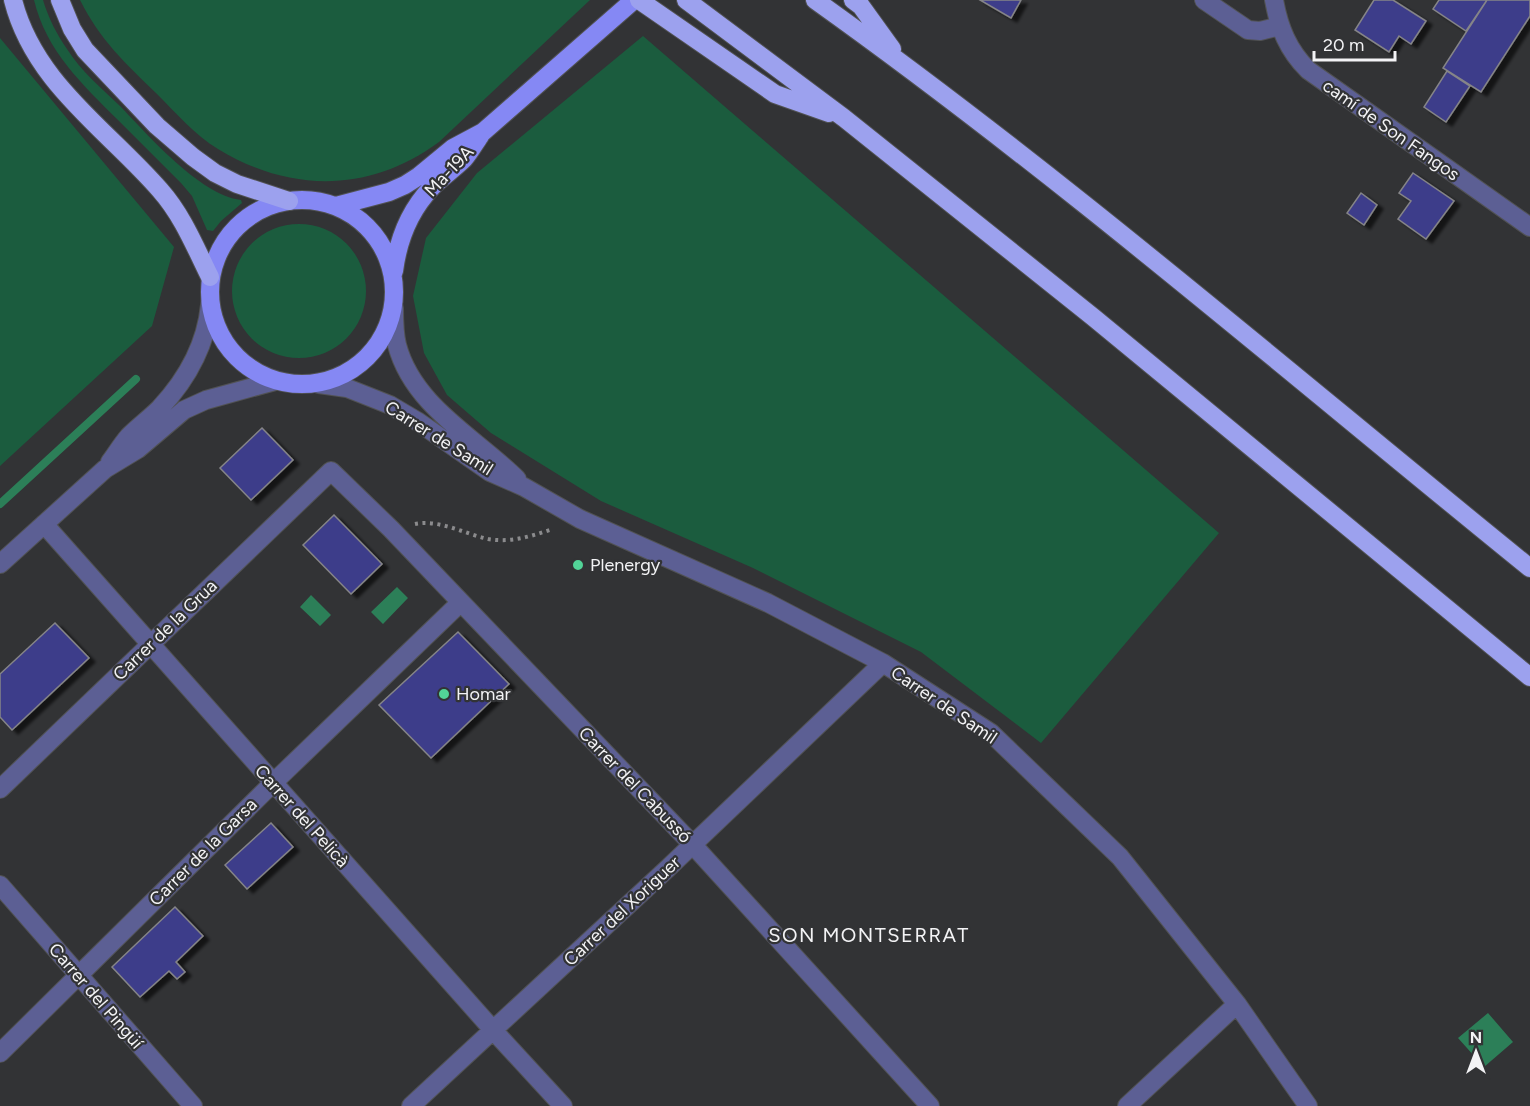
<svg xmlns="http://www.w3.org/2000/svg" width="1530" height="1106" viewBox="0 0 1530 1106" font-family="Figtree,sans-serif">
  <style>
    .green { fill: #1b5c3e }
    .water { fill: #2c7f58 }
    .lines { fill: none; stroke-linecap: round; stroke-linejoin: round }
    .stream { stroke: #2c7f58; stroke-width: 8 }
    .building { fill: #3e3c8a; stroke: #858588; stroke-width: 1.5; filter: url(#shadow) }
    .minor-casing { stroke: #515254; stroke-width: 20 }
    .major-casing { stroke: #515254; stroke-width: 20 }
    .highway-casing { stroke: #515254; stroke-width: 20 }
    .path { stroke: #8b8b8d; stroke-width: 4; stroke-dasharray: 3 4.5; stroke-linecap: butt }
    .minor { stroke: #5c5f94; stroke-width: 18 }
    .major { stroke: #8588f4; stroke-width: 18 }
    .highway { stroke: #9ca1ee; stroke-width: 18 }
    .poi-dot { fill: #52d397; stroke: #323335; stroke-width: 2 }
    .labels { text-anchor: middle; stroke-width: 4.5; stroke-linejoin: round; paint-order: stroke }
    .street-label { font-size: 18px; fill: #f3f3f5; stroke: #323335 }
    .poi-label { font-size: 18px; fill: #f3f3f5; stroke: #323335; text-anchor: start }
    .neighbourhood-label { font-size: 20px; letter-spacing: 1.5px; fill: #f3f3f5; stroke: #323335 }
  </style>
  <defs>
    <filter id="shadow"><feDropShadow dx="6" dy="4" stdDeviation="1.5" flood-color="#0009"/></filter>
  </defs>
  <rect width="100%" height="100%" fill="#323335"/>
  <path class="green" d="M 34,0 L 43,0 C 48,17 57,35 67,49 C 81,71 101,88 120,106 C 148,135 200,195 241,200 L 242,203 L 221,221 L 213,231 L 207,230 L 192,196 L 181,183 C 160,162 139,141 118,120 C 83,85 46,51 34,0 Z
    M 80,0 L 590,0 L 439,142 C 370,193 290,193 218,149 C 195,135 176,113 157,94 C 125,63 100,40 80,0 Z
    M 643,36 L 1219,533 L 1041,743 L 921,652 L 753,568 L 601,501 L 491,433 L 447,395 L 424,353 L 413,296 L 426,238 L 477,173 Z
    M 0,38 L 174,247 L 152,326 L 0,466 Z
    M232 291a67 67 0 1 1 134 0a67 67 0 1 1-134 0Z"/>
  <path class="water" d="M 397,587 L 408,598 L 383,624 L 371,612 Z
    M 311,595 L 331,615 L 320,626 L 300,607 Z
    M 1488,1013 L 1513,1042 L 1484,1067 L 1458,1038 Z"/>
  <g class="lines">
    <path class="stream" d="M 0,504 L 136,379"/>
  </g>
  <path class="building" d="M 980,0 L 1021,0 L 1011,18 Z
    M 1374,0 L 1393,0 L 1426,21 L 1411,44 L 1399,36 L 1389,52 L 1355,30 Z
    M 1439,0 L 1487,0 L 1466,31 L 1433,9 Z
    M 1487,0 L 1530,0 L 1530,16 L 1481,92 L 1443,68 Z
    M 1447,71 L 1470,86 L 1446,122 L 1424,107 Z
    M 1413,173 L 1454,201 L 1426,239 L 1398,219 L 1411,201 L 1399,193 Z
    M 1361,193 L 1377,205 L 1364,225 L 1347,213 Z
    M 262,428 L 293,460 L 251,500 L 220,468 Z
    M 334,515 L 382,564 L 351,594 L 303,545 Z
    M 55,623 L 89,658 L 12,730 L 0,717 L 0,674 Z
    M 458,632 L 509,684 L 431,758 L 379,705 Z
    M 271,823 L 293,847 L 247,889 L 225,865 Z
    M 175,907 L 203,936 L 176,962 L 185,972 L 177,979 L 169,971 L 140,997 L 112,967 Z"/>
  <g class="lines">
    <defs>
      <path id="minor" d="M 1204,0 L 1248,30 L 1260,31 L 1280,26
        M 1274,0 C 1279,28 1288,50 1308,70 L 1530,227
        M 394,308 C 394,321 394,333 397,345 C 413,406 476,438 517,479
        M 319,384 L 347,388 L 390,405 L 417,421 L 490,472 L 524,487 L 580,519 L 768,603 L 883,663 L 991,733 L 1120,857 L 1237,1004 L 1308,1106
        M 110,462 C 116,454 122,444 129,436 C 139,426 150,418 160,408 C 187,379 206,345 210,305
        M 44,524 L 493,1030 L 563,1106
        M 0,564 L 105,469 L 138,449 L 184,410 L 206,400 L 275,381
        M 0,789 L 331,471 L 391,529 L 693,845 L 930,1106
        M 0,885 L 193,1106
        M 0,1053 L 273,783 L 460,603
        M 411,1106 L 667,869 L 883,663
        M 1127,1106 L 1237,1004"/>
      <path id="major" d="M210 292a92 92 0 1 1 184 0a92 92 0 1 1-184 0Z
        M 336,206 L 389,192 L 405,185 L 419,176 L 453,148 L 483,132 L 634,0
        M 394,271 C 398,240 410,210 432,187 C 442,177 454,169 464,159 C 470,152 475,143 480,136"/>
      <path id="highway" d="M 13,0 C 34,83 107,129 160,190 C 183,216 195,247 210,277
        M 60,0 L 72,29 L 85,50 L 157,126 L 193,157 L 215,173 L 237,184 L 289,201
        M 639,0 L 775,94 L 829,113
        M 686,0 L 844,118 L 1093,317 L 1530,677
        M 815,0 C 1063,177 1294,377 1530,568
        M 853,0 L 861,6 L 892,49"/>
    </defs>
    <use href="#minor" class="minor-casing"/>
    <use href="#major" class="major-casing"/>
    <use href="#highway" class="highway-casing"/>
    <path class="path" d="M 415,524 C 439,519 465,534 488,539 C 512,543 531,536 553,529"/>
    <use href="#minor" class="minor"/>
    <use href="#major" class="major"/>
    <use href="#highway" class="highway"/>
  </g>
  <g class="poi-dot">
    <circle cx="578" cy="565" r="6"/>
    <circle cx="444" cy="694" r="6"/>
  </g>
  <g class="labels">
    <g class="street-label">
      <text transform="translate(1391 130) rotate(35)" y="6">camí de Son Fangos</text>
      <text transform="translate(449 171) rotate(-47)" y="6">Ma-19A</text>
      <text transform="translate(439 438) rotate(32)" y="6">Carrer de Samil</text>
      <text transform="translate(165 630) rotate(-44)" y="6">Carrer de la Grua</text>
      <text transform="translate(944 705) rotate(34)" y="6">Carrer de Samil</text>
      <text transform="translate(635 785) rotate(46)" y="6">Carrer del Cabussó</text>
      <text transform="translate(302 816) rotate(48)" y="6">Carrer del Pelicà</text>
      <text transform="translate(203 852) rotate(-45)" y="6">Carrer de la Garsa</text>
      <text transform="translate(622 911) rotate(-43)" y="6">Carrer del Xoriguer</text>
      <text transform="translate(96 996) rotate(49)" y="6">Carrer del Pingüí</text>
    </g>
    <g class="poi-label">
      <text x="590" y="571">Plenergy</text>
      <text x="456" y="700">Homar</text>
    </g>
    <g class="neighbourhood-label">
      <text x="869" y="942">SON MONTSERRAT</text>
    </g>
  </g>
  <g transform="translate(1476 1052)" stroke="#323335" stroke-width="4.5" paint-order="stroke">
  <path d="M0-4.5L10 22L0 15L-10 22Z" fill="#f3f3f5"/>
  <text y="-9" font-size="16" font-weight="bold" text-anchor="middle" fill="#f3f3f5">N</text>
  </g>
  <path d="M1314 51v9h81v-9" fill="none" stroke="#f3f3f5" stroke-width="3"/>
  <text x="1323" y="51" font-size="18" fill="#f3f3f5" stroke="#323335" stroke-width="4.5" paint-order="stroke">20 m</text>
</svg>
